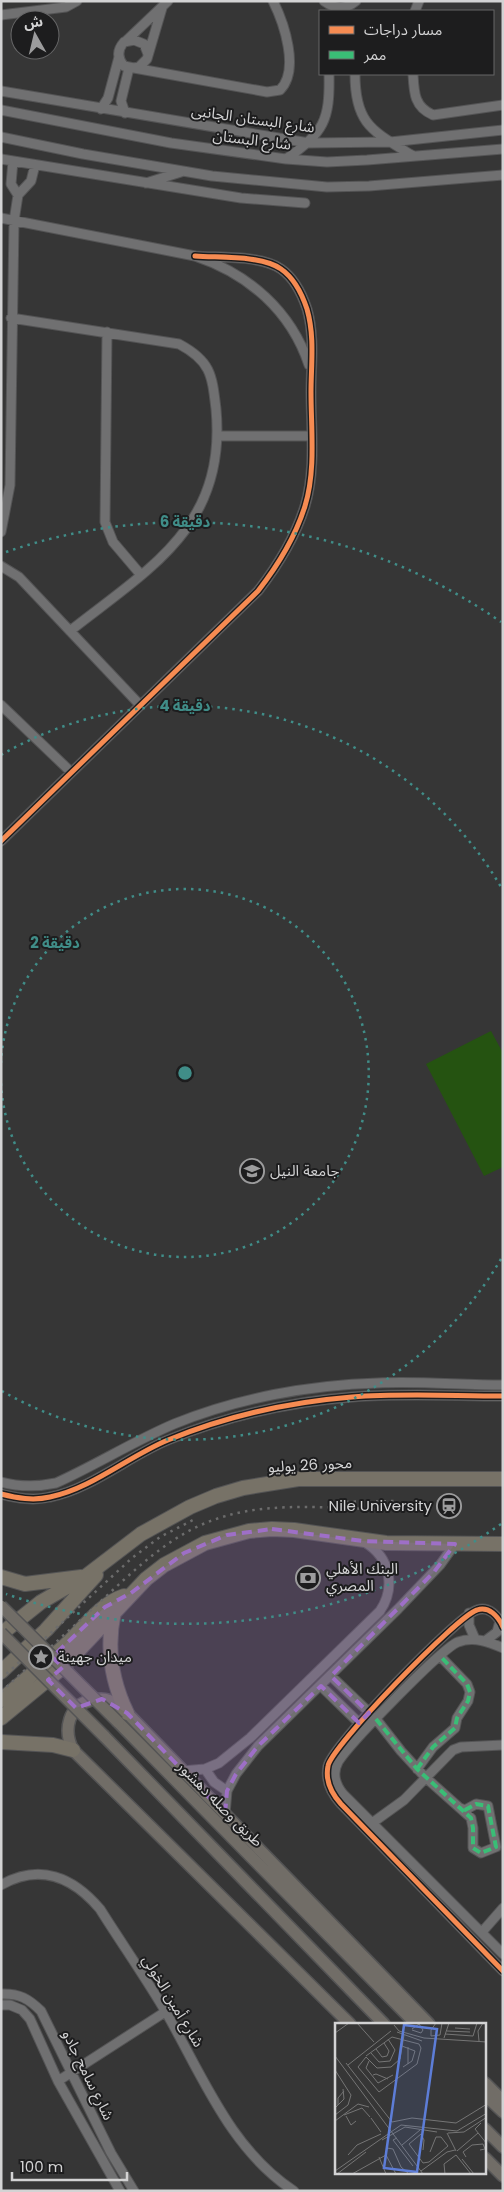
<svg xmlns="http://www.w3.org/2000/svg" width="504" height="2192" viewBox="0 0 504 2192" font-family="Poppins,'Noto Sans Arabic',sans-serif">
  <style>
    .grass { fill: #255311 }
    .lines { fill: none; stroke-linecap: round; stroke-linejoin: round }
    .minor-casing { stroke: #545455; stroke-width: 11 }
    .major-casing { stroke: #545455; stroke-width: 14 }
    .highway-casing { stroke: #545455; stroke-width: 16 }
    .minor { stroke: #707071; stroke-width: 9 }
    .major { stroke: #716d67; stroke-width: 11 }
    .highway { stroke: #777267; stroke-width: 14 }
    .rail { stroke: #6c6c6c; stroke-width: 2.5; stroke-dasharray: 2.5 5; stroke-linecap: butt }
    .major-bridge-casing { stroke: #545455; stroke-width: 14; stroke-linecap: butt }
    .major-bridge { stroke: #716d67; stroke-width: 11 }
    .quiet { stroke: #3abd76; stroke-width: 4; stroke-dasharray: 8 4; stroke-linecap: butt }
    .cycleway-casing { stroke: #1d1d1e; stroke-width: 8 }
    .cycleway { stroke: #f68b52; stroke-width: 5 }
    .marked { fill: #9e6fc7; fill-opacity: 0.2; stroke: #9e6fc7; stroke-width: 4; stroke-dasharray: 10 6; stroke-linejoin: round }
    .ring { fill: none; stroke: #408d88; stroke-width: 2.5; stroke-dasharray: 2.5 5 }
    .labels { text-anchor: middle; stroke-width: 4; stroke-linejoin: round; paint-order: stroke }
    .street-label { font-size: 15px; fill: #d3d3d4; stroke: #1d1d1e }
    .poi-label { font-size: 15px; fill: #d3d3d4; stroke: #1d1d1e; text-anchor: start }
    .inset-road { fill: none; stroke: #757575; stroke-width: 1 }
    .view { fill: #5d7dd7; fill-opacity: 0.15; stroke: #5d7dd7; stroke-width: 2.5 }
    .inset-edge { fill: none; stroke: #d3d3d4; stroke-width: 2.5 }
    .centre { fill: #408d88; stroke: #1d1d1e; stroke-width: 2.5 }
    .ring-label { font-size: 15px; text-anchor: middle; font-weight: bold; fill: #408d88; stroke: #1d1d1e; stroke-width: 4; stroke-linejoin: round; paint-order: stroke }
  </style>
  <rect width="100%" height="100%" fill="#363636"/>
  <path class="grass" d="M 491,1031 L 503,1053 L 503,1167 L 484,1176 L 426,1064 Z"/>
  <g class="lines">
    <defs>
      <path id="minor" d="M 324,1 C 335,9 345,10 356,1
        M 415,11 L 419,1
        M 1,15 L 66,7 L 77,1
        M 126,41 L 168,1
        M 148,54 L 144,44 L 134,40 L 124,42 C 117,50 117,58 124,66 L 134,68 L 139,67 L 147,59 L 162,8
        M 134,68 L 267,92 L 280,90 C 300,70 284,23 273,1
        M 355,74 C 355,125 373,131 413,156
        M 413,74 C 414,92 414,107 433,115 L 503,105
        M 1,91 L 309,143 L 390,142 L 503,130
        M 101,109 L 108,98 L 119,57
        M 1,110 L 171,143 L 286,159 L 327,162 L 367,160 L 503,149
        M 125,113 L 121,101 L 129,68
        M 1,137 L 83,154 L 212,176 L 327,187 L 369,186 L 503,175
        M 1,159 L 241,198 L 305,203
        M 286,159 C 324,132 330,121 329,74
        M 13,161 L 11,184 L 18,195
        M 146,183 L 181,172
        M 1,218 L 195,256 C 249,274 291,311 309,365
        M 11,318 L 179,344 C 211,361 212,375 216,409 C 227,526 150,568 70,631
        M 107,332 L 105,522 L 113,542 L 141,575
        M 218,436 L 311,436
        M 1,532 L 10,485 L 14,221 L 18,195 L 31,181 L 35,165
        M 1,566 L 19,577 L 140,705
        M 1,705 L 71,772
        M 1,841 L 258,591 C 279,564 295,538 305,506 C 316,470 311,429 311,392 C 311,365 315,337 307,309 C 302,294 294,278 281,269 C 261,255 220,258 195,256
        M 1,1482 C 20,1487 37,1487 56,1483 C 96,1465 134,1441 174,1424 C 237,1398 310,1385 378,1383 C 419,1381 461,1385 503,1385
        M 1,1494 C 17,1498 33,1501 50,1497 C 91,1489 129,1456 168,1440 C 227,1416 289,1402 352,1397 C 402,1393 452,1396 503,1396
        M 469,1613 L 469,1625 L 475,1639
        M 503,1627 C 498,1616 489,1606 477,1610 C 457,1616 331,1747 328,1766 C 325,1781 331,1793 341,1804 L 503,1971
        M 485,1641 L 497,1632 L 500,1621
        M 503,1648 C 489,1642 474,1636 458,1642 C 441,1649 349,1744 338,1762 C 332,1773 335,1784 343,1794 L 503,1954
        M 331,1676 L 376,1719 L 401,1751 L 425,1777 L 471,1818 L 473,1828 L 473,1848 L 481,1853 L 496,1847 L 488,1806 L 476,1804 L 465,1810 L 460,1808
        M 321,1686 L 362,1726
        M 205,1769 L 214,1782 L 227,1791
        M 417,1769 L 433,1747 L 455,1728 L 457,1718 L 468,1701 L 470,1692 L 467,1684 L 440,1656
        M 182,1771 L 205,1769 L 219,1763 L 250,1738 L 380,1611 C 396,1587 390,1558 366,1543
        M 225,1814 L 227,1791 L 236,1774 L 258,1746 L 398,1609 L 440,1565 L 455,1544
        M 368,1826 L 404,1800 L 453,1750 L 461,1747 L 503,1745
        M 1,1885 C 40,1863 73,1877 100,1909 C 122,1944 146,1978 167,2014 C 203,2077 231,2150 294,2191
        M 482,1932 L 503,1908
        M 1,1994 C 19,1993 29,1999 41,2011 L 111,2153 L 134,2191
        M 1,2005 L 10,2005 L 22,2010 L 30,2019 L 58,2081 L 120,2191
        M 58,2081 L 165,2012"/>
      <path id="major" d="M 118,1722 L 416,2024
        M 104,1736 L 384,2024
        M 350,2024 L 73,1750 C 63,1730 68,1705 92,1700 C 97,1699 103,1698 108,1700 C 114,1703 121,1709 127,1713 L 429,2024
        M 485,2083 L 503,2101
        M 485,2095 L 503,2112
        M 485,2129 L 503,2147
        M 485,2158 L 503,2176"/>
      <path id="highway" d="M 1,1577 L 25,1584 L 81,1577
        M 114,1612 C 106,1648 111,1680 127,1713
        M 1,1634 L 41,1602 L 86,1576 L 141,1534 L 190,1507 L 216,1496 L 243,1488 L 298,1479 L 503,1479
        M 1,1672 L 46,1630 L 96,1575
        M 1,1700 C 24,1681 47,1662 69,1642 C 85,1626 102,1603 124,1596
        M 1,1718 L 63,1667 L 146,1579 L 164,1565 L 205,1543 L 249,1531 L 272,1529 L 294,1530 L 386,1543 L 503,1544
        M 1,1742 L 53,1745 L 73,1750"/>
    </defs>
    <use href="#minor" class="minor-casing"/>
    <use href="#major" class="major-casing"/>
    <use href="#highway" class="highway-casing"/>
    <use href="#minor" class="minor"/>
    <use href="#major" class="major"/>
    <use href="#highway" class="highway"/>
    <path class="rail" d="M 331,1502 L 395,1501
      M 1,1679 L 132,1558 L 160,1537 L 195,1519
      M 1,1692 C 30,1665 60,1639 88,1613 C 130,1575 170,1531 226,1516 C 275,1501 344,1509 396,1510"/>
    <defs>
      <path id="major-bridge" d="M 1,1606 L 118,1722
        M 1,1633 L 104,1736"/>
    </defs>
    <use href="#major-bridge" class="major-bridge-casing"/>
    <use href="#major-bridge" class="major-bridge"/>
    <path class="quiet" d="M 376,1719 L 417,1769 L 471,1818 L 473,1828 L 473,1848 L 481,1853 L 496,1847 L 488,1806 L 476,1804 L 465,1810 L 460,1808
      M 417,1769 L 433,1747 L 455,1728 L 457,1718 L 468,1701 L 470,1692 L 467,1684 L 440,1656"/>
    <defs>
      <path id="cycleway" d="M 1,841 L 258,591 C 279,564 295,538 305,506 C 316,470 311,429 311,392 C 311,365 315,337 307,309 C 302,294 294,278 281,269 C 261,255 220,258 195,256
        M 1,1494 C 17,1498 33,1501 50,1497 C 91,1489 129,1456 168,1440 C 227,1416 289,1402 352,1397 C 402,1393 452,1396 503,1396
        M 503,1627 C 498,1616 489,1606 477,1610 C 457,1616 331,1747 328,1766 C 325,1781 331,1793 341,1804 L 503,1971"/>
    </defs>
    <use href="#cycleway" class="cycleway-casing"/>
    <use href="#cycleway" class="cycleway"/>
  </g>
  <path class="marked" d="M 272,1529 L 363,1541 L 455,1544 L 434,1572 L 331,1676 L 369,1713 L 359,1723 L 321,1686 L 258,1746 L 236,1774 L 227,1791 L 225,1814 L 127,1713 L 102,1699 L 76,1708 L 48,1680 L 63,1667 L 52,1657 L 105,1607 L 131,1593 L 184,1553 L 227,1535 Z"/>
  <g class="ring">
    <path d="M1 1063A184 184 0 1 1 1 1083"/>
    <path d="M501 1259A367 367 0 0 1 2 1391M1 755A367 367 0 0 1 501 887"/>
    <path d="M501 1524A551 551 0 0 1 6 1594M6 552A551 551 0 0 1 501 622"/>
  </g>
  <defs>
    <symbol id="university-ring" viewBox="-11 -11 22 22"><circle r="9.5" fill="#1d1d1e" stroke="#9c9c9d" stroke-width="1.5"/><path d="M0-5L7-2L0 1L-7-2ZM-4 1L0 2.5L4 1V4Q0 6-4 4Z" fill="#9c9c9d"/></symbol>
    <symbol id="station-ring" viewBox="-11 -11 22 22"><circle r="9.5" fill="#1d1d1e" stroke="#9c9c9d" stroke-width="1.5"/><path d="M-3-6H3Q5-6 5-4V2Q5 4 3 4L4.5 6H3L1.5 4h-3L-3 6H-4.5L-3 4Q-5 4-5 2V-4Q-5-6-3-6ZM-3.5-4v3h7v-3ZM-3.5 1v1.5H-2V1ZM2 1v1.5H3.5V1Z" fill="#9c9c9d"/></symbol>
    <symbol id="bank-ring" viewBox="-11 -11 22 22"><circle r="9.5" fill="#1d1d1e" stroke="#9c9c9d" stroke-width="1.5"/><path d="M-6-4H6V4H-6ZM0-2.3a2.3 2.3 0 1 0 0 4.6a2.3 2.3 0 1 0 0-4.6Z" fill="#9c9c9d"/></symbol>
    <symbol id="sight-ring" viewBox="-11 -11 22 22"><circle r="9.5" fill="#1d1d1e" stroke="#9c9c9d" stroke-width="1.5"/><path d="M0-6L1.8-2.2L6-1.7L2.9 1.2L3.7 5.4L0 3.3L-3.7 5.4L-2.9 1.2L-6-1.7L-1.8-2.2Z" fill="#9c9c9d"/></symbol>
  </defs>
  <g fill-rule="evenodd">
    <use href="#university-ring" x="238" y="1157" width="28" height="28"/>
    <use href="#station-ring" x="435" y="1492" width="28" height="28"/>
    <use href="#bank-ring" x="294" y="1564" width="28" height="28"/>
    <use href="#sight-ring" x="27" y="1643" width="28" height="28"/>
  </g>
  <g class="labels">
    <g class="street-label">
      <text transform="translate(253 119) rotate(8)" y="5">شارع البستان الجانبى</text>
      <text transform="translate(252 140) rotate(7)" y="5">شارع البستان</text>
      <text transform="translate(310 1465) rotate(-3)" y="5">محور 26 يوليو</text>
      <text transform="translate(220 1804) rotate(45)" y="5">طريق وصله دهشور</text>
      <text transform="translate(173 2001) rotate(59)" y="5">شارع أمين الخولي</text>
      <text transform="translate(88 2075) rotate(64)" y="5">شارع سامح جادو</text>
    </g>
    <g class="poi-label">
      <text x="270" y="1176">جامعة النيل</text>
      <text x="432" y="1511" text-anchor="end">Nile University</text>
      <text x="326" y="1574">البنك الأهلي<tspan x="326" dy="17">المصري</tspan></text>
      <text x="58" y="1662">ميدان جهينة</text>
    </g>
  </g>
  <g transform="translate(335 2023)">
    <rect width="151" height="151" fill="#363636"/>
    <path class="inset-road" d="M 22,0 L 39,19M 101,0 L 96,7 L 96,13 L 105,12 L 107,0M 59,2 L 64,8 L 89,15 L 152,19M 120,5 L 135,6M 77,6 L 84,1 L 88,7 L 86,10 L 77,7M 112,8 L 135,9M 62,9 L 87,18M 0,10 L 14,0M 110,11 L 138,13 L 142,0M 109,15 L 114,0M 144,18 L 143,8 L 148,0M 67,23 L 80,28 L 77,38 L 68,44M 41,26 L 47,34 L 52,33 L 54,28 L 49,20M 36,30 L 44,39 L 55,38 L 60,27 L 53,16M 0,33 L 88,151M 31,34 L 23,44 L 44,69 L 82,41 L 86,25 L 84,21 L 57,14 L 31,33M 31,34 L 42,45 L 56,44 L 65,36 L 69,12M 34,38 L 31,45 L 43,60 L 58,52M 11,40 L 57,99 L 77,95 L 121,100 L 152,81M 73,41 L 73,24M 13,42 L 56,8M 0,47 L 16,72 L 13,82 L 0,92M 38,52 L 41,51 L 53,56M 3,82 L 3,75 L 9,68M 1,84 L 9,76 L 8,66M 9,92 L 27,85 L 35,94M 11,93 L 16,102 L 21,98M 36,95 L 46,109M 0,98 L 23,81 L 34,84M 146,100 L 140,106 L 152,121M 112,110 L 121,128M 113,110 L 129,109 L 152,94M 62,115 L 58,117 L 78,143M 47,117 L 70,104 L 102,109M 67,122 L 85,107M 52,125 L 58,126 L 66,144 L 74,151M 88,127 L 89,117 L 86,111 L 74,121 L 88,140 L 94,139 L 113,123 L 106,114 L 101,114 L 95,129M 122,128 L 143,110M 13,132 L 22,122 L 46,111M 44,134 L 51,151M 131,134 L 128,129 L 137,122 L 148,121 L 150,126 L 145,127M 127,136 L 139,151M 0,148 L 66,102 L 122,108 L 152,90M 86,148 L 112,129 L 120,127M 2,151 L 31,129M 17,151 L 51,132 L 61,151M 110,151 L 109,141 L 121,132 L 136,151"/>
    <path class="view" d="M 69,2 L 102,6 L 82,149 L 49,145 Z"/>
    <rect width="151" height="151" class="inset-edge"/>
  </g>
  <circle cx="185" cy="1073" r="8" class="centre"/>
  <g class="ring-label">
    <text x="185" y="527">6 دقيقة</text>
    <text x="185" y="711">4 دقيقة</text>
    <text x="55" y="948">2 دقيقة</text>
  </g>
  <rect width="504" height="2192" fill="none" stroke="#d3d3d4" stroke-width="5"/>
  <rect x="319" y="10" width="175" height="65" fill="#1d1d1e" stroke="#666667"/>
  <rect x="329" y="26" width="25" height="8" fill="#f68b52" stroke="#666667"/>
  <text x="364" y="35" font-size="15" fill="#d3d3d4">مسار دراجات</text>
  <rect x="329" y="51" width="25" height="8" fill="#3abd76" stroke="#666667"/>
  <text x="364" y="60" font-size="15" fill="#d3d3d4">ممر</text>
  <g transform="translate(35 35) rotate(352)"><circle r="24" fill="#1d1d1e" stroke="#666667"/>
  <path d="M0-4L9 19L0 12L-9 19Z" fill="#9c9c9d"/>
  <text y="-8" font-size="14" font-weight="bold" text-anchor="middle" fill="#d3d3d4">ش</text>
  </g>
  <path d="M12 2172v8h115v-8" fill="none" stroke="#d3d3d4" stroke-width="2.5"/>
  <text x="20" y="2172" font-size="15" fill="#d3d3d4" stroke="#1d1d1e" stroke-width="4" paint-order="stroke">100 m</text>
</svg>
